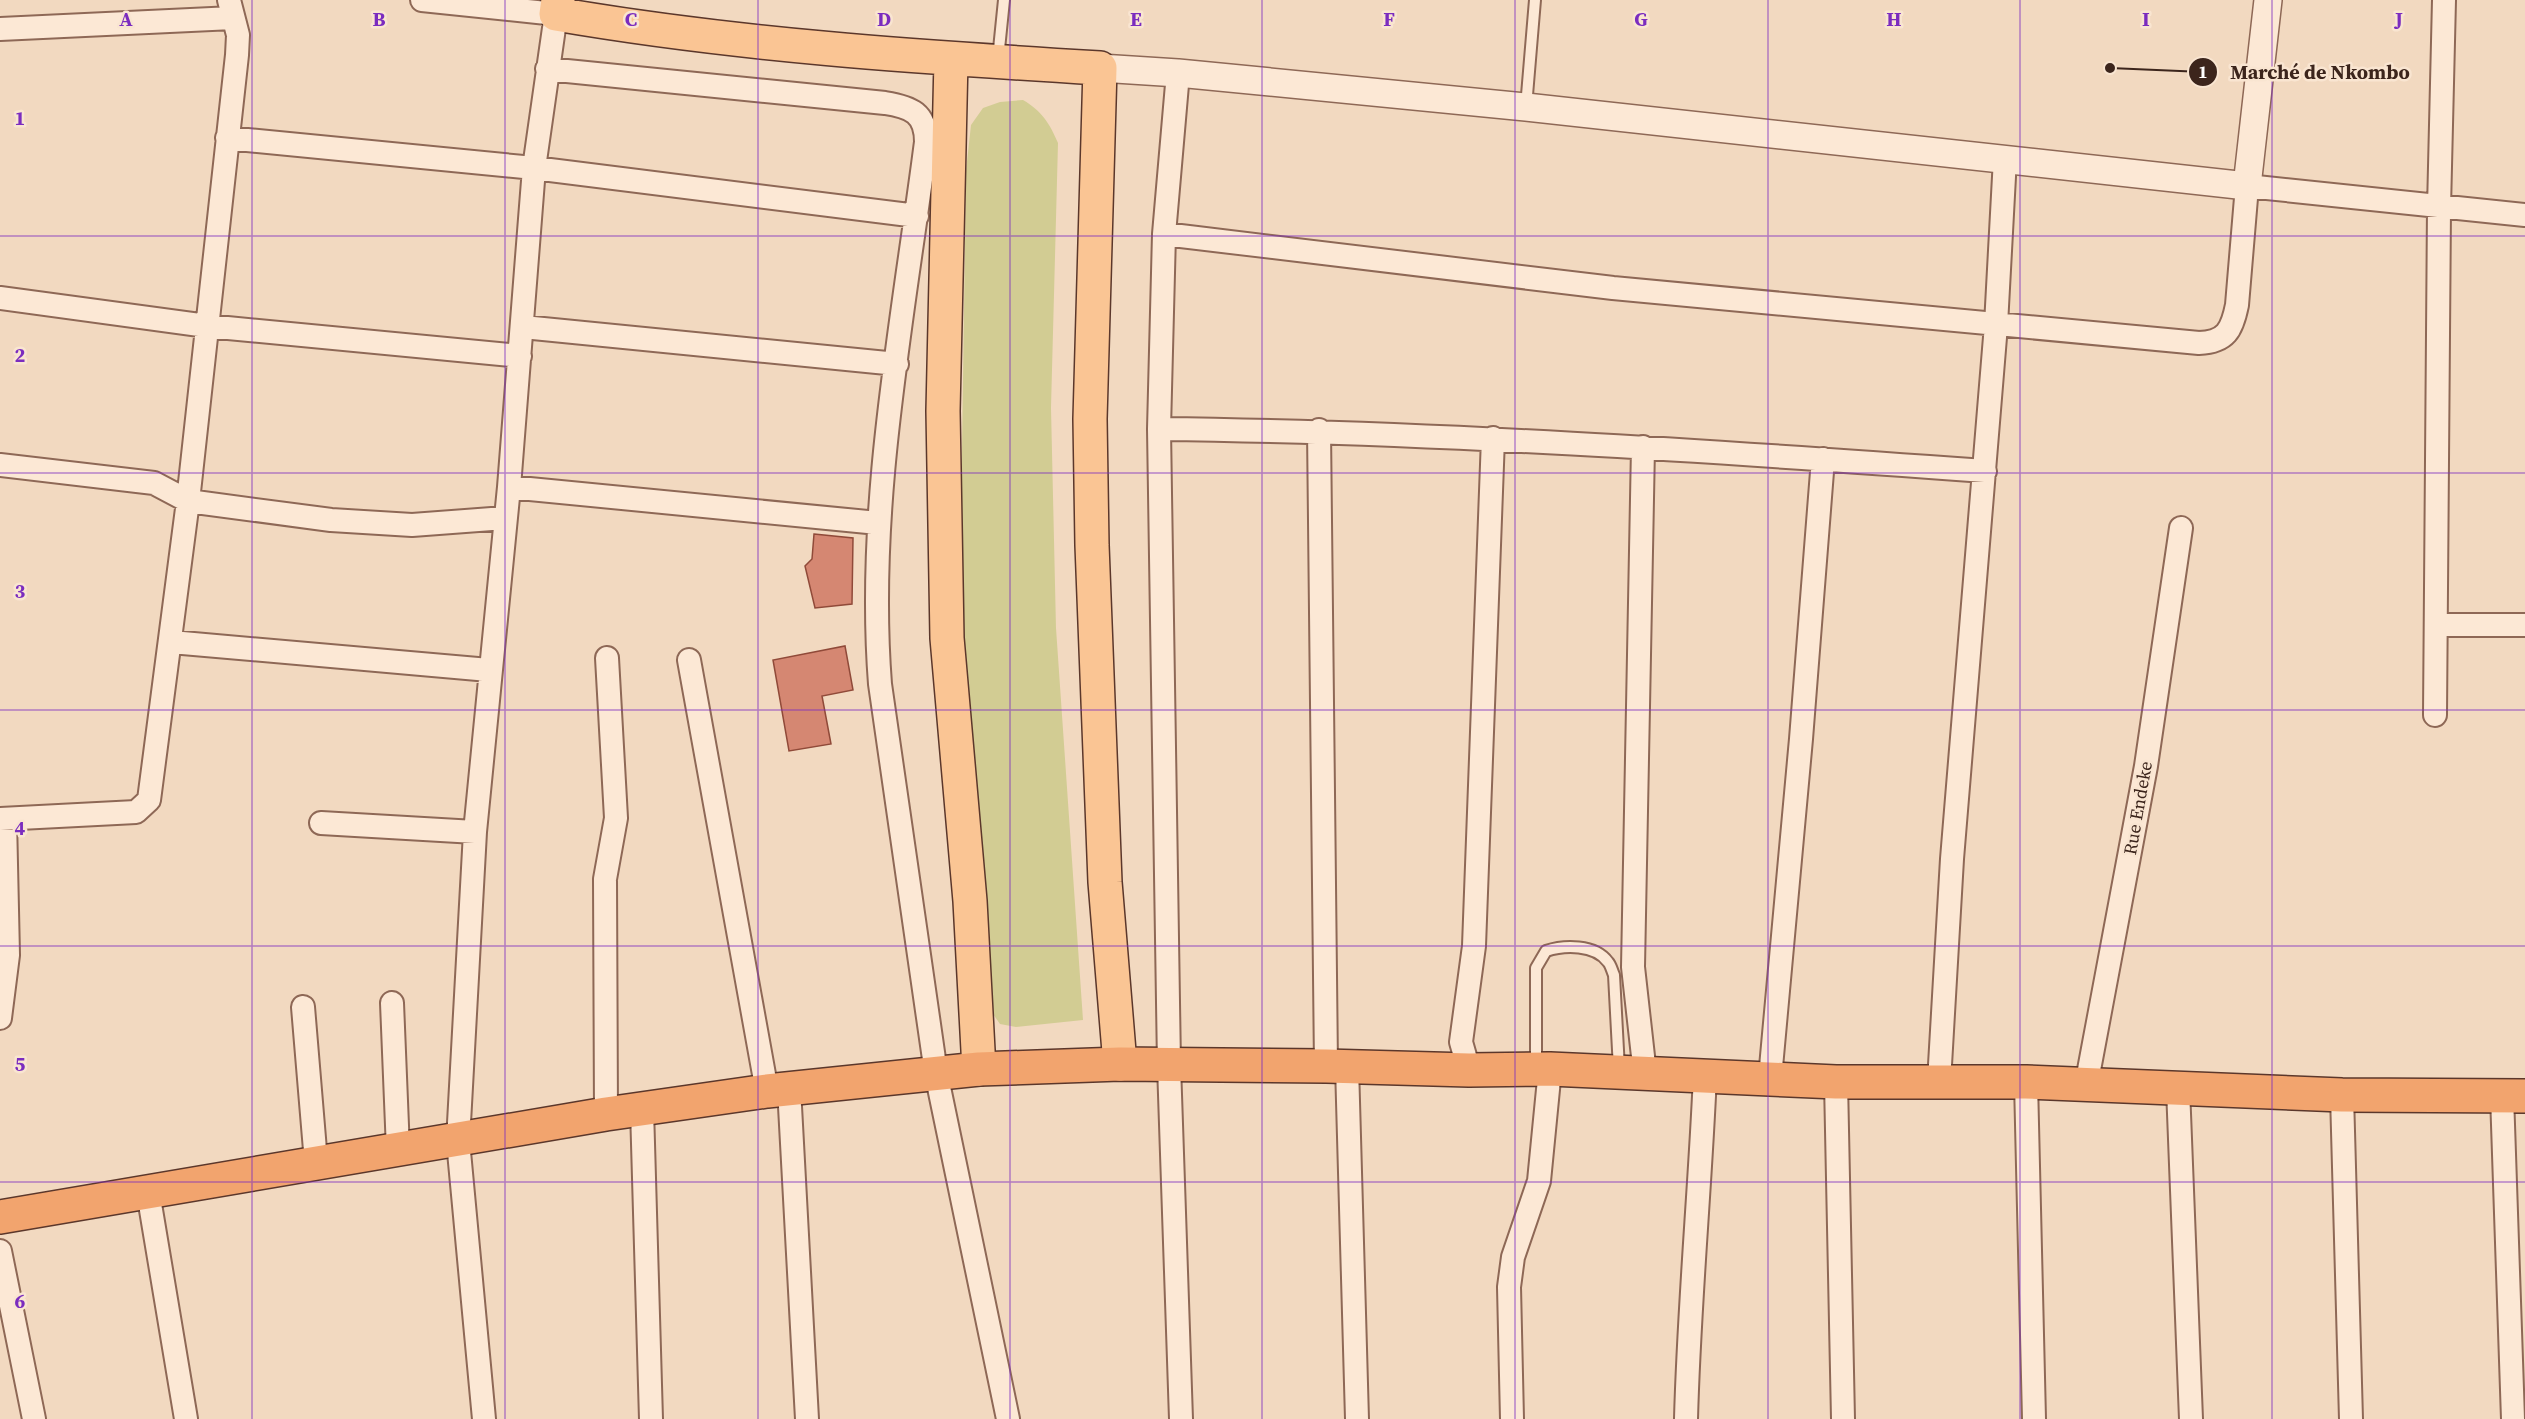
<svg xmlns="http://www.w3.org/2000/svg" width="2525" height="1419" viewBox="0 0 2525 1419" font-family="'Source Serif 4',serif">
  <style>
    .green { fill: #d2cc93 }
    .building { fill: #d58772; stroke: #904a39; stroke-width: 1.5 }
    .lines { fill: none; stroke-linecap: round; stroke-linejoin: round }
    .service-casing { stroke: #8e6856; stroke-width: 14 }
    .minor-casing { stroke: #8e6856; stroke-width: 26 }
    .tertiary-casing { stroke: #8e6856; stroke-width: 30 }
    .primary-casing { stroke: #5b372b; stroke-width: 36 }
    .trunk-casing { stroke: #5b372b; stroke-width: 36 }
    .service { stroke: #fce8d5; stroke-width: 10 }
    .minor { stroke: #fce8d5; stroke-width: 22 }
    .tertiary { stroke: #fce8d5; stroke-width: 27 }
    .primary { stroke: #fac594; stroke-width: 33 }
    .trunk { stroke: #f2a46e; stroke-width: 33 }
    .grid { fill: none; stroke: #7b2cbf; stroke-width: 1.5; stroke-opacity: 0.55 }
    .labels { text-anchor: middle; stroke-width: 5; stroke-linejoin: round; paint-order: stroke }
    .street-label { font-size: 18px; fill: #3c251c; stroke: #f9e5d1 }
    .grid-label { font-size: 20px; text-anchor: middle; font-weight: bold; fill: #7b2cbf; stroke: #f9e5d1; stroke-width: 5; stroke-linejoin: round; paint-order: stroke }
    .leader { fill: none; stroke: #3c251c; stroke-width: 2 }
    .callout-dot { fill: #3c251c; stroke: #f9e5d1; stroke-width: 2 }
    .mark-label { font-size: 18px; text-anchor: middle; font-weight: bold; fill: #fff }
    .callout-label { font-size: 20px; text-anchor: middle; font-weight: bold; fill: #3c251c; stroke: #f9e5d1; stroke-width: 5; stroke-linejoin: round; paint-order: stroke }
  </style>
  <rect width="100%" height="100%" fill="#f2d9c0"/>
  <path class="green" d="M 1023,100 C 1042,111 1050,124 1058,143 L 1051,408 L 1056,628 L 1083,1020 L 1016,1027 L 1000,1024 L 993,1014 L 987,963 L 963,649 L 961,519 L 966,171 L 971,125 L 983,108 L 1000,102 Z"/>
  <path class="building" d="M 814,534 L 853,538 L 852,604 L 815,608 L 805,566 L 812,559 Z
    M 845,646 L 853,690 L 822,696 L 831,744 L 789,751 L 773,660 Z"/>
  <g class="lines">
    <defs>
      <path id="service" d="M 998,59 L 1004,0
        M 1526,107 L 1535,0
        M 1536,1065 L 1536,968 L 1546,951 C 1564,945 1595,944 1608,962 C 1611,965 1612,971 1614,975 L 1619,1069"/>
      <path id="minor" d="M 422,0 L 556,14 L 534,168 L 509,487 L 475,832 L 458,1141 L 484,1419
        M 0,29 L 233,18
        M 547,69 L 885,103 C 911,107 926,113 926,142 C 903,321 866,504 880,684 L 936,1073 L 1008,1419
        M 1178,73 L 1164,234 L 1159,429 L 1169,1065 L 1181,1419
        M 227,138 L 534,168 L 917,216
        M 1164,234 L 1613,288 L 2199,343 C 2226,342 2232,330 2237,305 L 2247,186 L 2525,215
        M 0,298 L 207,326 L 520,356
        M 523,327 L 897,364
        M 1159,429 C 1435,432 1710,451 1985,471
        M 1319,430 L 1326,1066
        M 1643,447 L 1633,967 L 1645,1074
        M 0,465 L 154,483 L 188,501 L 331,520 L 412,525 L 505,518
        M 509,487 L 878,523
        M 2436,625 L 2525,625
        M 171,642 L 489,670
        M 689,660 L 767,1091
        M 2435,715 L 2439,208 L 2444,0
        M 0,819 L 136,812 L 149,800 L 188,501 L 237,55 L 238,35 L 229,0
        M 321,823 L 475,832
        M 392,1003 L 398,1150
        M 303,1007 L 316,1162
        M 0,1018 L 8,955 L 5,819
        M 1347,1066 L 1357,1419
        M 1469,1070 L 1461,1042 L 1474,946 L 1493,438
        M 1770,1078 L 1801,739 L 1823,459
        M 1836,1082 L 1843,1419
        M 1939,1082 L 1952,859 L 1996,325 L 2005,158
        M 2026,1082 L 2034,1419
        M 2086,1086 L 2146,766 L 2181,528
        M 789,1088 L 807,1419
        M 2178,1088 L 2191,1419
        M 2342,1095 L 2351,1419
        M 2502,1095 L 2513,1419
        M 642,1109 L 651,1419
        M 606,1114 L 605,879 L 616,818 L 607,658
        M 148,1192 L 186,1419
        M 0,1251 L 34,1419
        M 1512,1419 L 1509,1287 L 1513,1257 L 1539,1181 L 1550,1069
        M 1686,1419 C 1689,1304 1700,1190 1705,1075"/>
      <path id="tertiary" d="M 1100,68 L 1178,73 L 1526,107 L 2247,186 L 2268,0"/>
      <path id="primary" d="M 558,0 L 556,14 C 736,45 918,57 1100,68 L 1090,419 L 1092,545 L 1105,882 L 1120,1064
        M 951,59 L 943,411 L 947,638 L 970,901 L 979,1069"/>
      <path id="trunk" d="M 0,1217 L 606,1114 L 767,1091 L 979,1069 L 1120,1064 L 1326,1066 L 1469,1070 L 1550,1069 L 1836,1082 L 2026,1082 L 2342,1095 L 2525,1096"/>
    </defs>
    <use href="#service" class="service-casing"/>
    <use href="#minor" class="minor-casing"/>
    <use href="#tertiary" class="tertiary-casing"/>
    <use href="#primary" class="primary-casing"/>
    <use href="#trunk" class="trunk-casing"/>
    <use href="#service" class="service"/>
    <use href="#minor" class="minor"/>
    <use href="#tertiary" class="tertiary"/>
    <use href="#primary" class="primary"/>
    <use href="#trunk" class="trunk"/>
  </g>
  <path class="grid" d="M 252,0 L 252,1419M 505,0 L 505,1419M 758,0 L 758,1419M 1010,0 L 1010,1419M 1262,0 L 1262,1419M 1515,0 L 1515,1419M 1768,0 L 1768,1419M 2020,0 L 2020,1419M 2272,0 L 2272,1419M 0,236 L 2525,236M 0,473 L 2525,473M 0,710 L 2525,710M 0,946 L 2525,946M 0,1182 L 2525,1182"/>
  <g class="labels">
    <g class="street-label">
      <text transform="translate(2138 808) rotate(-80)" y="6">Rue Endeke</text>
    </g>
  </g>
  <g class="grid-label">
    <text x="126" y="26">A</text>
    <text x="379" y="26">B</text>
    <text x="631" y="26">C</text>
    <text x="884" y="26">D</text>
    <text x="1136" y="26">E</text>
    <text x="1389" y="26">F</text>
    <text x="1641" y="26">G</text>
    <text x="1894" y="26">H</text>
    <text x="2146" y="26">I</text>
    <text x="2399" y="26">J</text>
    <text x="20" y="125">1</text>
    <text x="20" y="362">2</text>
    <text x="20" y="598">3</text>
    <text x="20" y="835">4</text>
    <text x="20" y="1071">5</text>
    <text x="20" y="1308">6</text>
  </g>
  <path class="leader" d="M2110 68L2203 72"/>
  <g class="callout-dot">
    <circle cx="2110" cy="68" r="6"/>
    <circle cx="2203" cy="72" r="15"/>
  </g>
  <g class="mark-label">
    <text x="2203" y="78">1</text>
  </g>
  <g class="callout-label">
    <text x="2320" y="79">Marché de Nkombo</text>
  </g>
</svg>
